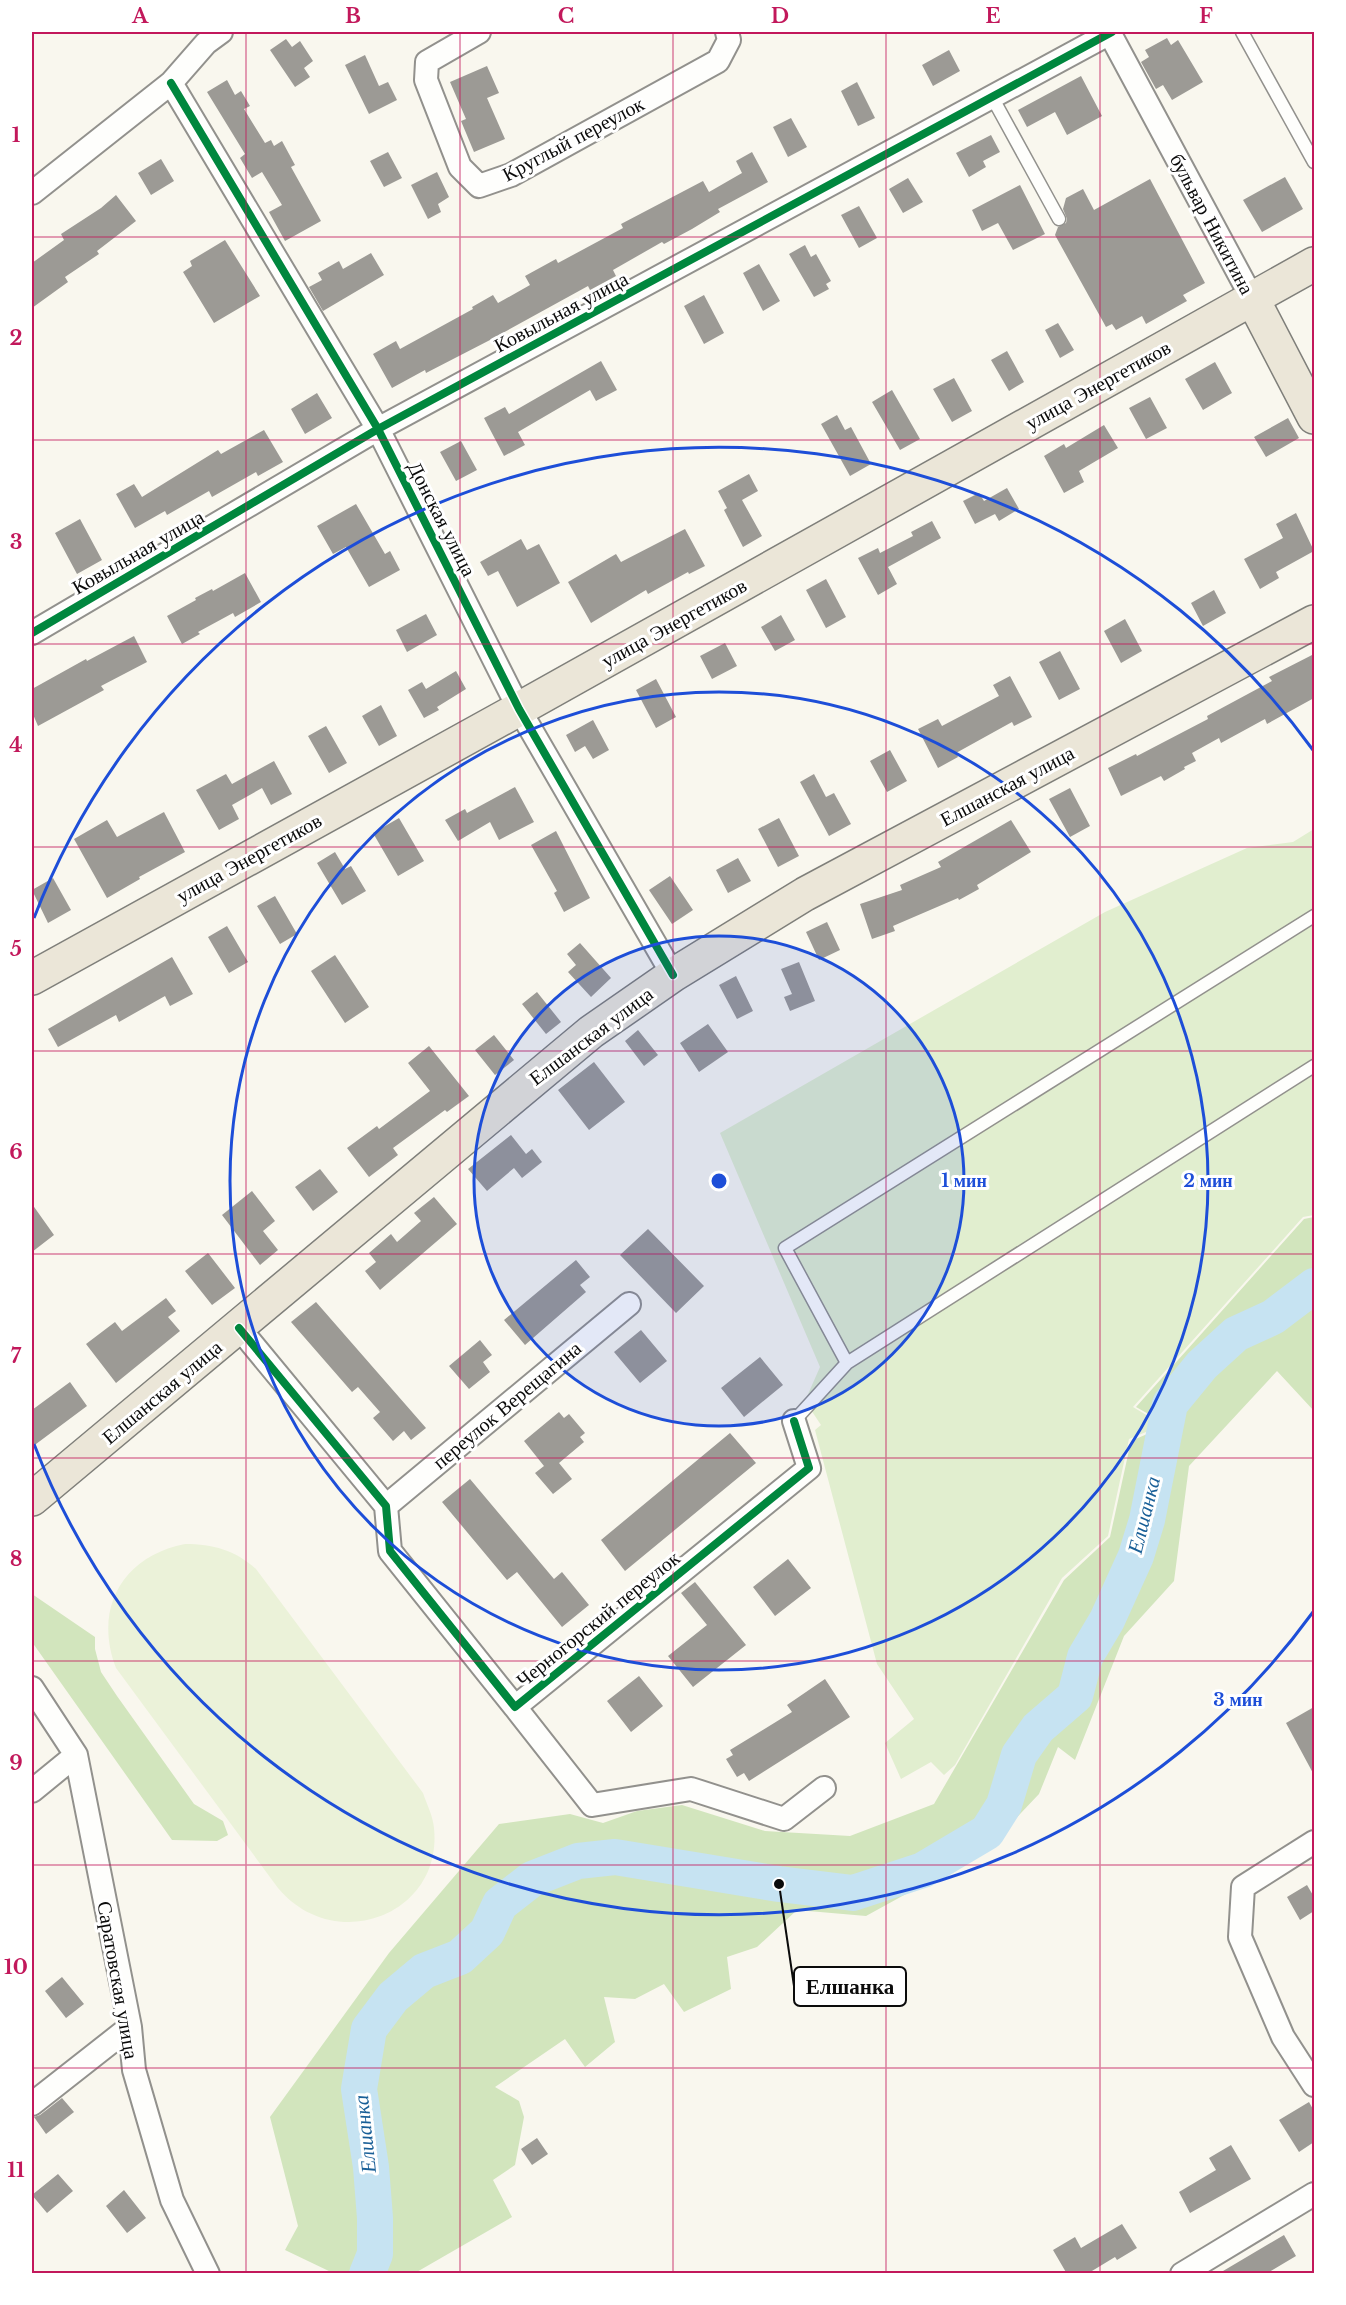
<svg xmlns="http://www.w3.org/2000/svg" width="1346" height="2305" viewBox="0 0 1346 2305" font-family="'Libre Baskerville',serif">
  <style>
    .green { fill: #e1eecf }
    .forest { fill: #d2e5bd }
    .pitch { fill: #ebf2d9 }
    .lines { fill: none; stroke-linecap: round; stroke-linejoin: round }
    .river { stroke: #c6e3f2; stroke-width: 36 }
    .building { fill: #9c9a95 }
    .lane-casing { stroke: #92918d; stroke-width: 15 }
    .street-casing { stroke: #92918d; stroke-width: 26 }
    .primary-casing { stroke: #7f7f7a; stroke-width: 36 }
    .lane { stroke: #fefefc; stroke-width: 12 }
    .street { stroke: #fefefc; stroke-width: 22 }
    .primary { stroke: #ebe6d8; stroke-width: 33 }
    .cycleway-casing { stroke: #fff; stroke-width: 11 }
    .cycleway { stroke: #00873e; stroke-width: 8 }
    .grid { fill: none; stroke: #c2185b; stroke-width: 1.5; stroke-opacity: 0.55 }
    .ring { fill: none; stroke: #1d4ed8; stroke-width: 3 }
    .labels { text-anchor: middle; stroke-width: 6; stroke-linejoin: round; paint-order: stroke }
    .street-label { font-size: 20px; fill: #0b0b0b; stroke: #fff }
    .water-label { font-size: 21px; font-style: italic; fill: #195f97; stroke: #fff }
    .centre { fill: #1d4ed8; stroke: #fff; stroke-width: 3 }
    .ring-label { font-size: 18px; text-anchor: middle; font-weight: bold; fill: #1d4ed8; stroke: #fff; stroke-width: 6; stroke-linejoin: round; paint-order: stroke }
    .leader { fill: none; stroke: #0b0b0b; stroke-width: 2 }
    .callout-dot { fill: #0b0b0b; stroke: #fff; stroke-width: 2 }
    .callout { fill: #fff; stroke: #0b0b0b; stroke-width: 2 }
    .callout-label { font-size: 21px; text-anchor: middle; font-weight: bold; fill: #0b0b0b }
    .neatline { fill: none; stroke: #c2185b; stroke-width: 2 }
    .grid-label { font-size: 20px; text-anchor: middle; font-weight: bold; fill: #c2185b }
  </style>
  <rect width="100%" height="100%" fill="#f9f7ee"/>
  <path class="green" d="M 1314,829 L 1314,1215 L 1303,1217 L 1133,1407 L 1163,1425 L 1129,1439 L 1108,1536 L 1062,1578 L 955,1765 L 944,1775 L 931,1762 L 901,1779 L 885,1743 L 914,1719 L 877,1664 L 815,1430 L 821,1425 L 805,1401 L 820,1367 L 720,1133 L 1105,912 L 1247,848 L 1293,842 Z"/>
  <path class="forest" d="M 1314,1217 L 1314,1411 L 1277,1371 L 1189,1466 L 1174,1581 L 1124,1636 L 1075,1760 L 1058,1747 L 1039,1794 L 986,1850 L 866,1916 L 797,1910 L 757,1947 L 727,1957 L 731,1989 L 684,2012 L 664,1984 L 635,1999 L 604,1997 L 615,2042 L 585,2067 L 565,2039 L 495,2087 L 519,2101 L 524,2117 L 515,2165 L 493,2180 L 512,2217 L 415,2273 L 333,2273 L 285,2250 L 298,2226 L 270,2117 L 389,1953 L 499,1824 L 570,1814 L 603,1823 L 637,1811 L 682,1805 L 765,1831 L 850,1836 L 934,1804 L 1064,1580 L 1110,1537 L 1131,1441 L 1168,1425 L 1136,1407 L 1304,1219 Z
    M 32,1594 L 95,1637 L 95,1649 L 101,1672 L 117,1696 L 194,1804 L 223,1821 L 228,1835 L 217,1841 L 172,1840 L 32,1642 Z"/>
  <path class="pitch" d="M 185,1544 C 213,1544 235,1550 256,1569 L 423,1793 C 427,1805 433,1816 434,1828 C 443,1915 335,1956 278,1888 L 116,1668 C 93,1608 123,1556 185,1544 Z"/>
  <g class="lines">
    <path class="river" d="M 367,2274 L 375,2254 L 375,2218 L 371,2167 L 359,2089 L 369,2029 L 393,1997 L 424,1971 L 460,1957 L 487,1932 L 500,1904 L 532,1879 L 578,1861 L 615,1857 L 779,1884 L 853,1893 L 923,1870 L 987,1832 L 1004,1805 L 1019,1755 L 1038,1728 L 1075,1696 L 1085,1657 L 1107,1620 L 1136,1556 L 1147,1520 L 1170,1404 L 1202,1365 L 1236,1334 L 1273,1317 L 1314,1286"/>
  </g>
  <path class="building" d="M 1167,38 L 1171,45 L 1178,40 L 1203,82 L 1172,100 L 1163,85 L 1156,89 L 1141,62 L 1149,57 L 1145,50 Z
    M 286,39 L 292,47 L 300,41 L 313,61 L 304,68 L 310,77 L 295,87 L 270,50 Z
    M 949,50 L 960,71 L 933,86 L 922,65 Z
    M 365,55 L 379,86 L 388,82 L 397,100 L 369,114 L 345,65 Z
    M 487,66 L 499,93 L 487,98 L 505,139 L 474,152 L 461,121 L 466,119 L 450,82 Z
    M 1081,76 L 1102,116 L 1067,135 L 1055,112 L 1027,127 L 1018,110 Z
    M 227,80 L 235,95 L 241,91 L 250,106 L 244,109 L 265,143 L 271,140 L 274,146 L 282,141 L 295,165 L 291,167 L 321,221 L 285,241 L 269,212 L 282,205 L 262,172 L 252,178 L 240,158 L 245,154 L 207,92 Z
    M 857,82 L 875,118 L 858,126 L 841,91 Z
    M 791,118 L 807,147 L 788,157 L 773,127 Z
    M 991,135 L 1000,152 L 983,161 L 986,167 L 969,177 L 956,153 Z
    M 388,152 L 402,178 L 384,187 L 370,161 Z
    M 752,152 L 768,182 L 718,209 L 720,212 L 692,229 L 664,244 L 662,242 L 613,270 L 616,276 L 590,290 L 588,286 L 490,340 L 426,373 L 425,370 L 392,388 L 373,354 L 396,341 L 400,349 L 473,309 L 472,307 L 493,295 L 498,303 L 530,285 L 525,276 L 556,259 L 558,263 L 623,228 L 621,224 L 703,181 L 709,192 L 742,173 L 736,161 Z
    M 161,159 L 174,181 L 151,195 L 138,173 Z
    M 437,172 L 449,197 L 438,204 L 441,212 L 428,219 L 411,185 Z
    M 1285,177 L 1303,209 L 1262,232 L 1243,200 Z
    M 908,178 L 923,202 L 903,213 L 889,189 Z
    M 1150,179 L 1205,283 L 1183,295 L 1187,301 L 1146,324 L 1142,316 L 1116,330 L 1112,324 L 1106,327 L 1055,235 L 1058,227 L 1066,223 L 1067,219 L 1063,209 L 1066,198 L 1083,189 L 1094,210 Z
    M 1020,185 L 1045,234 L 1013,250 L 998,223 L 982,231 L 972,210 Z
    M 116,195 L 136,221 L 97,251 L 99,254 L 65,277 L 68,282 L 32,308 L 32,263 L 64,240 L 61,234 L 101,208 Z
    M 859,206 L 877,238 L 859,248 L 841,215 Z
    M 225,240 L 260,296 L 214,323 L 183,272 L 192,266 L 190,261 Z
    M 805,245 L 811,257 L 816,254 L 831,281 L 826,284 L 829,289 L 814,297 L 789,254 Z
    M 371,253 L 384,275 L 323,311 L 309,287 L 322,280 L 318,273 L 339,261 L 343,269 Z
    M 759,264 L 780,301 L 763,311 L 743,273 Z
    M 704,295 L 724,333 L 704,344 L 684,306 Z
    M 1058,323 L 1074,350 L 1060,358 L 1045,330 Z
    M 1007,351 L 1024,382 L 1009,391 L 991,360 Z
    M 601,361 L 617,390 L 596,401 L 590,390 L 518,432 L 525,445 L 504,456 L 484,418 L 505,407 L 509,414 Z
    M 1215,362 L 1232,393 L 1203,410 L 1185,379 Z
    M 954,378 L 972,411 L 952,422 L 933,389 Z
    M 892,390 L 920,439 L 900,450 L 872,402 Z
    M 317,393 L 332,418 L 305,434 L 291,409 Z
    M 1150,397 L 1167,428 L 1146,439 L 1129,408 Z
    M 837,415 L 845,430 L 851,427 L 871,464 L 850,476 L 821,424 Z
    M 1288,418 L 1299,438 L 1266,457 L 1254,437 Z
    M 1104,425 L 1118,448 L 1079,471 L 1084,482 L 1064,493 L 1044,456 L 1064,444 L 1066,448 Z
    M 264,430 L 283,462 L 258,476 L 256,472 L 212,497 L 209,491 L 167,515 L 165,511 L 135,528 L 116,494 L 134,484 L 142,497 L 218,450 L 221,454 Z
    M 461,441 L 477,470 L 456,481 L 440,452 Z
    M 749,474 L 758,491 L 742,500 L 762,536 L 743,547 L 724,510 L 727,508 L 718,491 Z
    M 1007,488 L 1019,509 L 999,521 L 995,514 L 975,524 L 963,501 L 979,493 L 984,501 Z
    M 356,504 L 385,554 L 390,551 L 400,570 L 369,587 L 346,547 L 333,554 L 317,526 Z
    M 1296,513 L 1314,551 L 1276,572 L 1279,578 L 1260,589 L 1244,559 L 1283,538 L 1276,524 Z
    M 80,519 L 102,560 L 77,574 L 55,533 Z
    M 932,521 L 941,538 L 888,567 L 897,584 L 878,595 L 858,558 L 878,548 L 880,553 L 913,536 L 911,532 Z
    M 685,529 L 705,566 L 689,574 L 688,572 L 648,594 L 646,590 L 591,623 L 568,582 L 616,554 L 621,562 Z
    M 521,539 L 527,550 L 539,544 L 560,583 L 517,607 L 498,571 L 488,576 L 480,562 Z
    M 245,573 L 261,602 L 235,617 L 233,613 L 198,632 L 200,634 L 182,644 L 167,616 L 196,600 L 195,598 L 212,589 L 213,591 Z
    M 826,579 L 846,617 L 826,628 L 806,590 Z
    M 1214,590 L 1226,613 L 1203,626 L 1191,603 Z
    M 426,614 L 437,635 L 407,652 L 396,630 Z
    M 781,615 L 795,640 L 775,651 L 761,627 Z
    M 1125,619 L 1142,651 L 1121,663 L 1104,631 Z
    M 134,636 L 147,662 L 101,686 L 104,690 L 38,726 L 32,712 L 32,689 L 86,659 L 87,661 Z
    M 725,643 L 737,666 L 712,679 L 700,656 Z
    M 1060,651 L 1080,689 L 1059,700 L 1039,662 Z
    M 1314,654 L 1314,698 L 1267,724 L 1265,719 L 1221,743 L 1219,738 L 1192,753 L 1196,761 L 1184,767 L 1185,769 L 1164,781 L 1161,776 L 1121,796 L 1108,768 L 1136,754 L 1137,756 L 1208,719 L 1207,716 L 1272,681 L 1269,677 Z
    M 456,671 L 466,689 L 437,707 L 439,710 L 424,718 L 408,690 L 422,682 L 426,689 Z
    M 1010,676 L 1032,717 L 1014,726 L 1012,722 L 956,753 L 958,757 L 938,768 L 918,729 L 938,719 L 942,726 L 999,696 L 993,685 Z
    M 656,679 L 676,717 L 656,728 L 636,690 Z
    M 381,705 L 397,736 L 379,746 L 362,716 Z
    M 593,720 L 609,750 L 593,759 L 585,746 L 575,752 L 566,735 Z
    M 326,726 L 347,763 L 329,773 L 308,736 Z
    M 890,750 L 907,781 L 887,792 L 870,761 Z
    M 274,761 L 292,794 L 271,805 L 262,788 L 232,805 L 239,819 L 219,830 L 196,790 L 226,774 L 232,784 Z
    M 814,774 L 826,797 L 834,793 L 851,824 L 829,836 L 800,782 Z
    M 515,787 L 534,822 L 499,840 L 490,822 L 458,841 L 445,820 L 465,809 L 467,813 Z
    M 1070,788 L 1090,826 L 1070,837 L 1049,799 Z
    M 164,812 L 185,852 L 139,877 L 140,879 L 107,898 L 74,839 L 107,820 L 117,837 Z
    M 399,818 L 424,861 L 398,876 L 373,833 Z
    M 779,818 L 799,856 L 778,867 L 758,829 Z
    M 1011,820 L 1031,852 L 977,885 L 979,889 L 959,900 L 958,898 L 893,926 L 895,931 L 872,939 L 860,904 L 902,890 L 900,885 L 941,867 L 938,862 Z
    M 556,831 L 590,898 L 564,912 L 554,893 L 557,891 L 531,845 Z
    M 335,852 L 345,869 L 351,866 L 366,891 L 342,905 L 317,863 Z
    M 738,858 L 751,881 L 728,893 L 716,870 Z
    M 670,876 L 693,910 L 672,924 L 649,890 Z
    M 53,878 L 71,910 L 48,923 L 32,890 Z
    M 275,896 L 297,934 L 280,944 L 257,906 Z
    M 827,922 L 840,950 L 819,960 L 806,932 Z
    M 227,926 L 248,962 L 229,973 L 208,937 Z
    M 580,943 L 611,978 L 591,997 L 568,972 L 576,965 L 567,954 Z
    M 335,955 L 369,1007 L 345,1023 L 311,971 Z
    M 172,957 L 193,994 L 170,1006 L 165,996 L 119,1022 L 116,1015 L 58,1047 L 48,1029 Z
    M 799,962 L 815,1001 L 790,1011 L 784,997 L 792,994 L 781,969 Z
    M 736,976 L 753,1011 L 737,1019 L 719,985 Z
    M 537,992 L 561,1022 L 546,1034 L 522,1004 Z
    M 708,1024 L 728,1052 L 699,1072 L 680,1043 Z
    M 638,1030 L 658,1055 L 644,1066 L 625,1041 Z
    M 494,1035 L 514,1060 L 495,1075 L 475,1050 Z
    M 429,1046 L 469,1096 L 447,1112 L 445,1110 L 393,1148 L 398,1155 L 369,1177 L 347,1148 L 377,1126 L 379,1129 L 430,1091 L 408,1063 Z
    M 594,1062 L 625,1102 L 589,1130 L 558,1090 Z
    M 511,1135 L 526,1154 L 532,1149 L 542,1162 L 522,1178 L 514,1168 L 487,1191 L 468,1169 Z
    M 320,1169 L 338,1192 L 313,1211 L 295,1187 Z
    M 252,1191 L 275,1221 L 263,1231 L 278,1250 L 260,1265 L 222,1215 Z
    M 434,1197 L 457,1224 L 380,1290 L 365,1271 L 376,1262 L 369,1253 L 391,1234 L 397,1242 L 421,1221 L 414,1213 Z
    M 32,1204 L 54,1235 L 32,1252 Z
    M 648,1229 L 704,1286 L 676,1313 L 620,1255 Z
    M 208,1253 L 235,1288 L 212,1305 L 185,1271 Z
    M 576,1260 L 590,1277 L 580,1285 L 586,1292 L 525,1345 L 504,1320 Z
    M 166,1298 L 176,1311 L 168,1317 L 180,1331 L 116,1383 L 86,1344 L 115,1322 L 122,1331 Z
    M 316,1302 L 426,1428 L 411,1440 L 404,1431 L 393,1441 L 373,1418 L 380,1412 L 358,1387 L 352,1392 L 291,1322 Z
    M 641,1330 L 667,1361 L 640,1383 L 614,1352 Z
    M 480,1340 L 492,1355 L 483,1362 L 490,1372 L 469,1389 L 449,1366 Z
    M 760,1357 L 783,1385 L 744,1417 L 721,1388 Z
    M 70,1382 L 87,1406 L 32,1447 L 32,1410 Z
    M 559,1412 L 564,1418 L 569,1414 L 585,1433 L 580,1437 L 584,1442 L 559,1463 L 572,1479 L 553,1494 L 535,1473 L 544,1466 L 524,1441 Z
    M 730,1433 L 756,1463 L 625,1571 L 601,1540 Z
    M 470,1479 L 554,1579 L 562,1572 L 589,1605 L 562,1627 L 517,1572 L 507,1580 L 442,1502 Z
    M 788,1559 L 811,1588 L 775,1616 L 753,1587 Z
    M 695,1582 L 746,1645 L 693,1687 L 668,1656 L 707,1625 L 681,1593 Z
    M 639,1676 L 663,1706 L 631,1732 L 607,1701 Z
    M 825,1679 L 850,1717 L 749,1781 L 744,1773 L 737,1777 L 726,1759 L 733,1755 L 730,1750 L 792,1712 L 787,1705 Z
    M 1314,1707 L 1314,1775 L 1286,1723 Z
    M 1307,1885 L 1314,1897 L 1314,1911 L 1300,1920 L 1287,1897 Z
    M 62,1977 L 84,2004 L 66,2018 L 45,1991 Z
    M 62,2098 L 74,2112 L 46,2134 L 34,2117 L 40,2115 Z
    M 1309,2102 L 1314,2111 L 1314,2142 L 1299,2152 L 1279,2120 Z
    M 537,2138 L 548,2154 L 532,2165 L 521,2149 Z
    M 1231,2145 L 1251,2179 L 1190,2213 L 1179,2192 L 1216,2170 L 1209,2158 Z
    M 58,2174 L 73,2191 L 47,2213 L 32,2195 Z
    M 124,2190 L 146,2218 L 127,2233 L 106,2206 Z
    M 1122,2224 L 1137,2248 L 1117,2260 L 1115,2257 L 1087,2274 L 1067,2274 L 1053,2250 L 1075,2237 L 1081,2248 Z
    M 1284,2235 L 1296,2256 L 1266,2274 L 1218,2274 Z"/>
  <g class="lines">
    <defs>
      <path id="lane" d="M 1242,32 L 1314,162
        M 992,97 L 1059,219
        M 847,1363 L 1314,1066
        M 794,1421 L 847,1363 L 785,1248 L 1314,916"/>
      <path id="street" d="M 479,32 L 427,62 L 426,80 L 460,167 L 479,186 L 511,175 L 718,61 L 729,40 L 727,32
        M 1109,32 L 1252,298
        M 171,83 L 378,429 L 519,709 L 673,975
        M 32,193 L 171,83 L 206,43 L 221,32
        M 32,633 L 378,429 L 1112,32
        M 239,1328 L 386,1506 L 390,1551 L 515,1707 L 809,1468 L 794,1421
        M 386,1506 L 629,1304
        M 32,1688 L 76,1755 L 130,2027 L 134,2070 L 172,2200 L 208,2274
        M 515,1707 L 592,1805 L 691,1789 L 784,1819 L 824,1788
        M 32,1791 L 76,1755
        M 1314,1842 L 1243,1887 L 1240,1937 L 1283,2037 L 1314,2085
        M 32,2104 L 130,2027
        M 1182,2274 L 1314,2194"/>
      <path id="primary" d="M 1252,298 L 1314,417
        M 32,978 L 519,709 L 1314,264
        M 32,1499 L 591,1032 L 673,975 L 805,894 L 1314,622"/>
    </defs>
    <use href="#lane" class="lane-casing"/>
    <use href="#street" class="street-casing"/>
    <use href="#primary" class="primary-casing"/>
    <use href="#lane" class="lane"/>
    <use href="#street" class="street"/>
    <use href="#primary" class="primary"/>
    <defs>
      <path id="cycleway" d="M 171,83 L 378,429 L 519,709 L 673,975
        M 32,633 L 378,429 L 1112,32
        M 239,1328 L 386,1506 L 390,1551 L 515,1707 L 809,1468 L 794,1421"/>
    </defs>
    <use href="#cycleway" class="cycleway-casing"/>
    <use href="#cycleway" class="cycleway"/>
  </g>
  <path class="grid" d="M 246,32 L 246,2274M 460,32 L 460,2274M 673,32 L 673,2274M 886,32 L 886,2274M 1100,32 L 1100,2274M 32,237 L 1314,237M 32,440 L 1314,440M 32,644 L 1314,644M 32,847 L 1314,847M 32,1051 L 1314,1051M 32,1254 L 1314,1254M 32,1458 L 1314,1458M 32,1661 L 1314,1661M 32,1865 L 1314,1865M 32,2068 L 1314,2068"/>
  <circle cx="719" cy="1181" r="245" fill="#1d4ed8" fill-opacity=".12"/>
  <g class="ring">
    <circle cx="719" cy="1181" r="245"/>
    <circle cx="719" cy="1181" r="489"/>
    <path d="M1313 1612A734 734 0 0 1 34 1444M34 918A734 734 0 0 1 1313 750"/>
  </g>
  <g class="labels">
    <g class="street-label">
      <text transform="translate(573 139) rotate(-28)" y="7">Круглый переулок</text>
      <text transform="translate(1212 224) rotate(62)" y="7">бульвар Никитина</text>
      <text transform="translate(561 312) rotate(-28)" y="7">Ковыльная улица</text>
      <text transform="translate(1098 385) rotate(-29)" y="7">улица Энергетиков</text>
      <text transform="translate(442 519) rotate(63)" y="7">Донская улица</text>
      <text transform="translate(138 552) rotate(-30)" y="7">Ковыльная улица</text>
      <text transform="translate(674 623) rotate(-29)" y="7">улица Энергетиков</text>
      <text transform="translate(1007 786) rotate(-28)" y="7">Елшанская улица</text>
      <text transform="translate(249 858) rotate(-29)" y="7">улица Энергетиков</text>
      <text transform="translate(591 1036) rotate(-37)" y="7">Елшанская улица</text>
      <text transform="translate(162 1392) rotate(-40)" y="7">Елшанская улица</text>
      <text transform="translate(507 1405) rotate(-40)" y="7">переулок Верещагина</text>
      <text transform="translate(598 1619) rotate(-39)" y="7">Черногорский переулок</text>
      <text transform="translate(118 1980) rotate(80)" y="7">Саратовская улица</text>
    </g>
    <g class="water-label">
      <text transform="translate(1144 1515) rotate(-76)" y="7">Елшанка</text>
      <text transform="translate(365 2134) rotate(-96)" y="7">Елшанка</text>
    </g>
  </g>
  <circle cx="719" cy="1181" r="9" class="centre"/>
  <g class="ring-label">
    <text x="964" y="1187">1 мин</text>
    <text x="1208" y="1187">2 мин</text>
    <text x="1238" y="1706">3 мин</text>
  </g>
  <path class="leader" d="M779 1884L794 1986"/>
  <circle class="callout-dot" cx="779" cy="1884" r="6"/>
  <rect class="callout" x="794" y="1967" width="112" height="39" rx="6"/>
  <g class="callout-label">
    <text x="850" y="1994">Елшанка</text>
  </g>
  <rect width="1346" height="2305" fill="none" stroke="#ffffff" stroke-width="66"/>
  <rect x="33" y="33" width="1280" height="2239" class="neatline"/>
  <g class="grid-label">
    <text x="140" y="23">A</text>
    <text x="353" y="23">B</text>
    <text x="566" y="23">C</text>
    <text x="780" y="23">D</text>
    <text x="993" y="23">E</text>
    <text x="1206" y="23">F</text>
    <text x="16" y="142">1</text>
    <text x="16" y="345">2</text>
    <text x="16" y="549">3</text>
    <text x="16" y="752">4</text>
    <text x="16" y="956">5</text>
    <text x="16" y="1159">6</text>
    <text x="16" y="1363">7</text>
    <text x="16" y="1566">8</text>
    <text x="16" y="1770">9</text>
    <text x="16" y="1974">10</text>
    <text x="16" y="2177">11</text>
  </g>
</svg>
